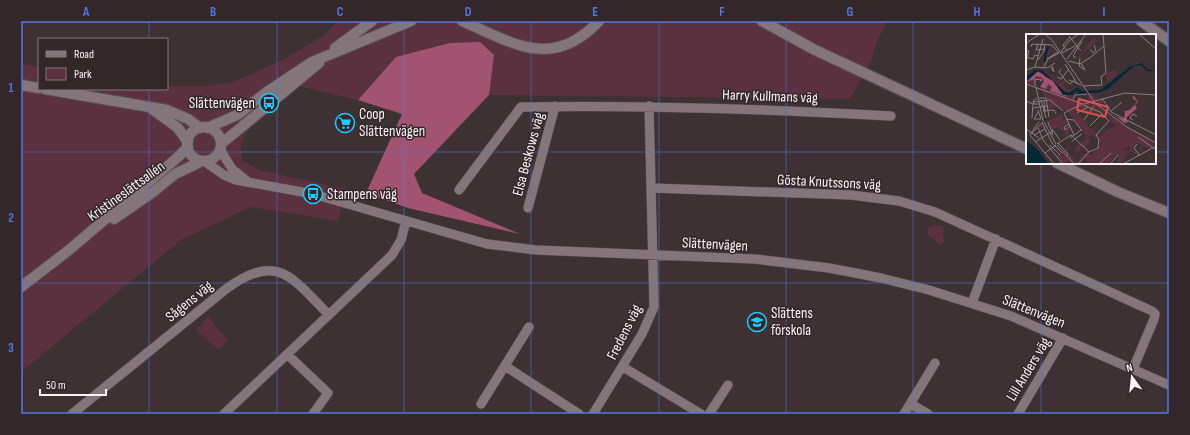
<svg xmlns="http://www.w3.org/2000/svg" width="1190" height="435" viewBox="0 0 1190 435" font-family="'Sofia Sans Condensed',sans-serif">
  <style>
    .green { fill: #5b303f }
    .forest { fill: #a25370 }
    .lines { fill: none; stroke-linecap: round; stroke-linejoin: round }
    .minor-casing { stroke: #5c5154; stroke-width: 10 }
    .tertiary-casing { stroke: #5c5154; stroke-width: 12 }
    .secondary-casing { stroke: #5c5154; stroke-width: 12 }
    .minor { stroke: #837579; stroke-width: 9 }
    .tertiary { stroke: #837579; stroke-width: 10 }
    .secondary { stroke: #837579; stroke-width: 10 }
    .grid { fill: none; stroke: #5477df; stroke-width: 1; stroke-opacity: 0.55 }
    .labels { text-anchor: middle; stroke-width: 3; stroke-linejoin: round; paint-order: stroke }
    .street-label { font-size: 15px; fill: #fbf2f5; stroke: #33272a }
    .poi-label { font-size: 15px; fill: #fbf2f5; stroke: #33272a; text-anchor: start }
    .inset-river { fill: none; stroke: #062834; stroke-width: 2 }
    .inset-road { fill: none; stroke: #897e81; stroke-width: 1 }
    .view { fill: #dd5051; fill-opacity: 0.15; stroke: #dd5051; stroke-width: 2 }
    .inset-edge { fill: none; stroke: #fbf2f5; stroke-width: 2 }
    .neatline { fill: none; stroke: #5477df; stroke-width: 1.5 }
    .grid-label { font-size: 13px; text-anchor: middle; font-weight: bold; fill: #5477df }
  </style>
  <rect width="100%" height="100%" fill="#3d3134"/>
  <path class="green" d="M 337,21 L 887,21 L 877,41 L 871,60 L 850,99 L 489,95 L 494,55 L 396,57 L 358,100 L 298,86 L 250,128 L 241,142 L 242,160 L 259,170 L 345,189 L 338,221 L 251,207 L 181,240 L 21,372 L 21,64 L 39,67 L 39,89 L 167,89 L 167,86 L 207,86 L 233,82 L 284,59 L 325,35 Z
    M 934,224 L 944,227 L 942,233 L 944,240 L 942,244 L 939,244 L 928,235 L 928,228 Z
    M 208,316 L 228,341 L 218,350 L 196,330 Z"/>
  <path class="forest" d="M 480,42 L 494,55 L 489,95 L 414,174 L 422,193 L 520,234 L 408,208 L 366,193 L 402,114 L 358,100 L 396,57 L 450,43 Z"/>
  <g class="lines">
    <defs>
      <path id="minor" d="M 220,149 L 232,169 L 247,181
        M 204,161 L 224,175 L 236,180 L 313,194 L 487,244 L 536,250 L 755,259 L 829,268 L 881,278 L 929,290 L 1011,316 L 1169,385
        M 652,188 L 851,195 L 899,201 L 935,212 L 1152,311 L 1155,314 L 1154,319 L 1133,369
        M 459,190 L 521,107 C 645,105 767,109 891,116
        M 528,208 L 555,106
        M 972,303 L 996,239
        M 288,355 L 328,393 L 313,414
        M 505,366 L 579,414
        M 623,367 L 701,414
        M 481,404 L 529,327
        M 911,404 L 928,414
        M 72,414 L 226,289 C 278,251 292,278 329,315
        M 224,414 L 392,255 L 401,240 L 406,221
        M 593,414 L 642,334 L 654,307 L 649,106
        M 709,414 L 728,385
        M 904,414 L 935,363
        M 1018,414 L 1063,338"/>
      <path id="tertiary" d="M 1141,21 L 1169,41
        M 114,219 L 153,192 L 175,174 L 202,161
        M 21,287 L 69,250 L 177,158 L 188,147"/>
      <path id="secondary" d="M 462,21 C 513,43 552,71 599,21
        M 762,21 L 815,50 L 1027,149
        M 335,48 L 372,21
        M 21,85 L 39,88
        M 45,89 L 167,110 L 188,119 L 200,128
        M 152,109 L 178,128 L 188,142
        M187 144a17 17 0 1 1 34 0a17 17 0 1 1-34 0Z
        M 207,128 L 237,115 L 267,92 L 312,62 L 411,21
        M 221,144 L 319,63
        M 1057,163 L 1118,192 L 1169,213"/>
    </defs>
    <use href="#minor" class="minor-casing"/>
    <use href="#tertiary" class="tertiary-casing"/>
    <use href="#secondary" class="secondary-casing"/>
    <use href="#minor" class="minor"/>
    <use href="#tertiary" class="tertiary"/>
    <use href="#secondary" class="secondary"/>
  </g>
  <path class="grid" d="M 149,21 L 149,39M 277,21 L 277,414M 404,21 L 404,414M 531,21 L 531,414M 659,21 L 659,414M 786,21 L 786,414M 913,21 L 913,414M 1041,21 L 1041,35M 149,89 L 149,414M 21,152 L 1027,152M 1155,152 L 1169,152M 1041,163 L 1041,414M 21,283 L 1169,283"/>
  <defs>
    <symbol id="bus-ring" viewBox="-11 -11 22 22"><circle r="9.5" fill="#33272a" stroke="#22c9fe" stroke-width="1.5"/><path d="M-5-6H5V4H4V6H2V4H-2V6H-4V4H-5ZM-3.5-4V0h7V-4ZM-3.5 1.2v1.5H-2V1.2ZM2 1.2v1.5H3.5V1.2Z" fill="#22c9fe"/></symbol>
    <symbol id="supermarket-ring" viewBox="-11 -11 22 22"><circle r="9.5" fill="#33272a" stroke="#22c9fe" stroke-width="1.5"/><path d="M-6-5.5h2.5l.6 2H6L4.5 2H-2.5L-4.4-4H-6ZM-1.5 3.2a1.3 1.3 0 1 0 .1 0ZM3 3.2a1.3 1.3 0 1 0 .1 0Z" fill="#22c9fe"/></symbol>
    <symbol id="school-ring" viewBox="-11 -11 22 22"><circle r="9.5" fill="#33272a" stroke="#22c9fe" stroke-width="1.5"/><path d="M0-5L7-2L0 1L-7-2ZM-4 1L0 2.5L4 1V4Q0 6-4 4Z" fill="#22c9fe"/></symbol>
  </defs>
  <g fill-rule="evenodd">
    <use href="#bus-ring" x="258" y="92" width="22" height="22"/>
    <use href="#supermarket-ring" x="334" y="112" width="22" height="22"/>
    <use href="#bus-ring" x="302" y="183" width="22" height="22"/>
    <use href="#school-ring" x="746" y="311" width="22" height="22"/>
  </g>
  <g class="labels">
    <g class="street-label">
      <text transform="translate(770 96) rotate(2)" y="5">Harry Kullmans väg</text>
      <text transform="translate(528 154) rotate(-75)" y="5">Elsa Beskows väg</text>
      <text transform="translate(829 182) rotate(3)" y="5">Gösta Knutssons väg</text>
      <text transform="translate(126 191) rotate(-36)" y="5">Kristineslättsallén</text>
      <text transform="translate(715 244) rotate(3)" y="5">Slättenvägen</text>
      <text transform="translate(189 301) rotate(-39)" y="5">Sågens väg</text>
      <text transform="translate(1034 311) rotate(22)" y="5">Slättenvägen</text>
      <text transform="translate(624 332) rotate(-63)" y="5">Fredens väg</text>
      <text transform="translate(1028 369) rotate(-59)" y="5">Lill Anders väg</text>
    </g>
    <g class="poi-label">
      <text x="255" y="108" text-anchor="end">Slättenvägen</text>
      <text x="359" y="119">Coop<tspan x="359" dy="17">Slättenvägen</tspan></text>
      <text x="327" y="199">Stampens väg</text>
      <text x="771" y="318">Slättens<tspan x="771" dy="17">förskola</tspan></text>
    </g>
  </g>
  <g transform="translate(1026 34)">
    <rect width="130" height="130" fill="#3d3134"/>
    <path d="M 70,4 L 71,7 L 50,26 L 65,6 ZM 21,11 L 24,16 L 16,35 L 33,49 L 39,46 L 38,53 L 40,55 L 46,56 L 48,53 L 52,52 L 54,56 L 51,53 L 43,59 L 38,57 L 16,36 L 5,40 L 15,35 L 21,21 ZM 111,29 L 116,29 L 107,31 L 103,35 L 95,42 L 82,52 L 84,46 L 81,47 L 80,39 L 91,36 L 89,43 L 87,43 L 88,47 L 106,31 ZM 12,37 L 18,39 L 38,61 L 47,61 L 47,65 L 58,69 L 62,68 L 62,62 L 53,59 L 61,59 L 68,60 L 69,65 L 71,62 L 72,65 L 75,64 L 77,68 L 73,73 L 64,69 L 48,76 L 61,88 L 63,93 L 67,95 L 71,92 L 67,96 L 74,103 L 80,97 L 78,93 L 81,96 L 90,92 L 84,86 L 81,80 L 113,100 L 112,104 L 115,101 L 129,110 L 124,114 L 117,113 L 113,117 L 114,121 L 111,118 L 117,111 L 110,109 L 106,114 L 110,119 L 106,122 L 108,119 L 104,117 L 103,111 L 97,116 L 103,117 L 102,121 L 94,130 L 93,127 L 87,130 L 93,124 L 91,120 L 83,128 L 84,130 L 60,128 L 59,124 L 52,130 L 45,127 L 37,130 L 16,104 L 31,121 L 46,111 L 40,118 L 52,128 L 57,119 L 60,120 L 59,114 L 54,113 L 54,117 L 49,119 L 50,121 L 48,121 L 50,116 L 48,114 L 60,106 L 57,96 L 42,78 L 32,72 L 22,76 L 23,67 L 15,57 L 18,47 L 10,45 L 9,51 L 0,50 ZM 65,101 L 76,109 L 65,121 L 62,119 L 64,116 L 59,113 L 65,108 L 62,103 ZM 37,80 L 36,87 L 40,86 L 42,89 L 36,92 L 38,96 L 44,94 L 45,96 L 42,102 L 32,93 L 26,96 L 22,87 L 19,88 L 20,87 Z" fill="#5b303f" fill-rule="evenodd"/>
    <path d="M 11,38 L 18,39 L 18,42 L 27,47 L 41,63 L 24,57 L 26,53 L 22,50 L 20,55 L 14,53 L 18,47 L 15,43 L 9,42 L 9,45 L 0,48 ZM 108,62 L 112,68 L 109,71 L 111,74 L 100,84 L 102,88 L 98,89 L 91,83 L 98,85 L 99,77 L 104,76 L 111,68 L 106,63 Z" fill="#a25370"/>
    <path d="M 116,29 L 121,35 L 130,37 L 121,37 L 115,31 L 108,32 L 82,55 L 74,58 L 49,61 L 53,58 L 49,57 L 47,61 L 37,61 L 27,47 L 12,37 L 0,48 L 0,43 L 9,36 L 16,36 L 39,58 L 45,58 L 51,53 L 56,57 L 74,56 L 105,32 ZM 0,106 L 13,117 L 23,130 L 0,130 Z" fill="#062834"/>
    <path class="inset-river" d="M 18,28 L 22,12"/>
    <path class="inset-road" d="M 19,0 L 26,6 L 69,69 L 101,93 L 130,109M 113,0 L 130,15M 43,2 L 55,17M 0,9 L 14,0M 12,10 L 10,16 L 19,15M 5,13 L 6,10 L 26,11 L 33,19 L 22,25 L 18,33M 64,15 L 67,19 L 70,16 L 68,11M 41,17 L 37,11 L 44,3M 35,18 L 42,8 L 52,0M 36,19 L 49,12M 0,23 L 7,25 L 9,21 L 12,22M 50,24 L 47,22 L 56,7M 54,24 L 53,32 L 59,36 L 55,29M 21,25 L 32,18M 41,25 L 60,0M 12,26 L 18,17 L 19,10M 0,27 L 3,17 L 1,17M 43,27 L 54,30 L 65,23 L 78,12 L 77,0M 39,30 L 51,49M 9,33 L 21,34 L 29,29M 25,33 L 28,38 L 26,32M 35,35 L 33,38 L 40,47M 0,36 L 9,33 L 17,5M 31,43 L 35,45 L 42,36M 43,46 L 55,51M 40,47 L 44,50 L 49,45M 0,50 L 57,70M 9,52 L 9,45 L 16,46 L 14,47M 57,52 L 76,51 L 75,43 L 80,39 L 78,12M 10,53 L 17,87M 11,64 L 7,67 L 8,70 L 13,70M 13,64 L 20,64 L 23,83M 76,64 L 85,78 L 130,101M 47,65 L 49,61 L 61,60M 15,66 L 20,84M 18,66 L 19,78M 0,67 L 7,70 L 6,84M 7,68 L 24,66 L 37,77M 58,70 L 99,59 L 130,61M 7,74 L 21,72M 12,76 L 15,85 L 8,85 L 12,78M 17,77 L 28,76 L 30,80M 85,77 L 96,68M 38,79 L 48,101M 38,79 L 56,70M 51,79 L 62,73M 40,85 L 48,86 L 56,97M 58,86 L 68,72M 107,86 L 104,84 L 107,80 L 111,82M 17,88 L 4,101 L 28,130M 18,88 L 30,110M 22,88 L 27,101M 16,89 L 26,109M 43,90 L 38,93 L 39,96 L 44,92M 64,92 L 76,80M 12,94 L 17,106 L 37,130M 0,95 L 13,104M 26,95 L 34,106M 5,99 L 13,88M 8,101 L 19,95M 112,103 L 130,116M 44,104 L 55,96M 46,107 L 56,100M 9,108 L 27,97M 26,109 L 36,119M 32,109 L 42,120 L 41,122M 31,110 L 45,101 L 63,118M 111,110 L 108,114 L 114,122M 24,111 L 34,121M 31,111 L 48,130M 19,119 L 30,111M 52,130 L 63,118 L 72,114 L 73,105 L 70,101 L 83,87 L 74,78 L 57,71M 73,130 L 85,119M 84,130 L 92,121M 97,130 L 130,112"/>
    <path class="view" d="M 53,65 L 82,73 L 79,83 L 51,76 Z"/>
    <rect width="130" height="130" class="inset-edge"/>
  </g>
  <rect width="1190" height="435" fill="none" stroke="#33272a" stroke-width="44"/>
  <rect x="38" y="38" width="130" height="52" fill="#33272a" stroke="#83787b"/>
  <rect x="46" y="51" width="20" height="6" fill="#837579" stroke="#83787b"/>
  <text x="74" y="58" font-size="12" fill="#fbf2f5">Road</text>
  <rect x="46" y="68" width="20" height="12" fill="#5b303f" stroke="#83787b"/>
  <text x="74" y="78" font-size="12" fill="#fbf2f5">Park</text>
  <g transform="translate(1132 377) rotate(345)" stroke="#33272a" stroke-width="3" paint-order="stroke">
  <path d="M0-3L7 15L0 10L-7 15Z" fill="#fbf2f5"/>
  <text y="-6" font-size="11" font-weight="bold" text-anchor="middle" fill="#fbf2f5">N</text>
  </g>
  <path d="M40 389v6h66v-6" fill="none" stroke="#fbf2f5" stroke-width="2"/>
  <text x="46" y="389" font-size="12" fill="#fbf2f5" stroke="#33272a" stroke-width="3" paint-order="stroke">50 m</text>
  <rect x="22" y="22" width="1146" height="391" class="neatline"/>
  <g class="grid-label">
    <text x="86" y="16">A</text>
    <text x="213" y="16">B</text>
    <text x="340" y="16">C</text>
    <text x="468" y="16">D</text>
    <text x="595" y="16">E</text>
    <text x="722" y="16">F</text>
    <text x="850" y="16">G</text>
    <text x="977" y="16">H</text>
    <text x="1104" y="16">I</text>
    <text x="11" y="92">1</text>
    <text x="11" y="222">2</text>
    <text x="11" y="352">3</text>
  </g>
</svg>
